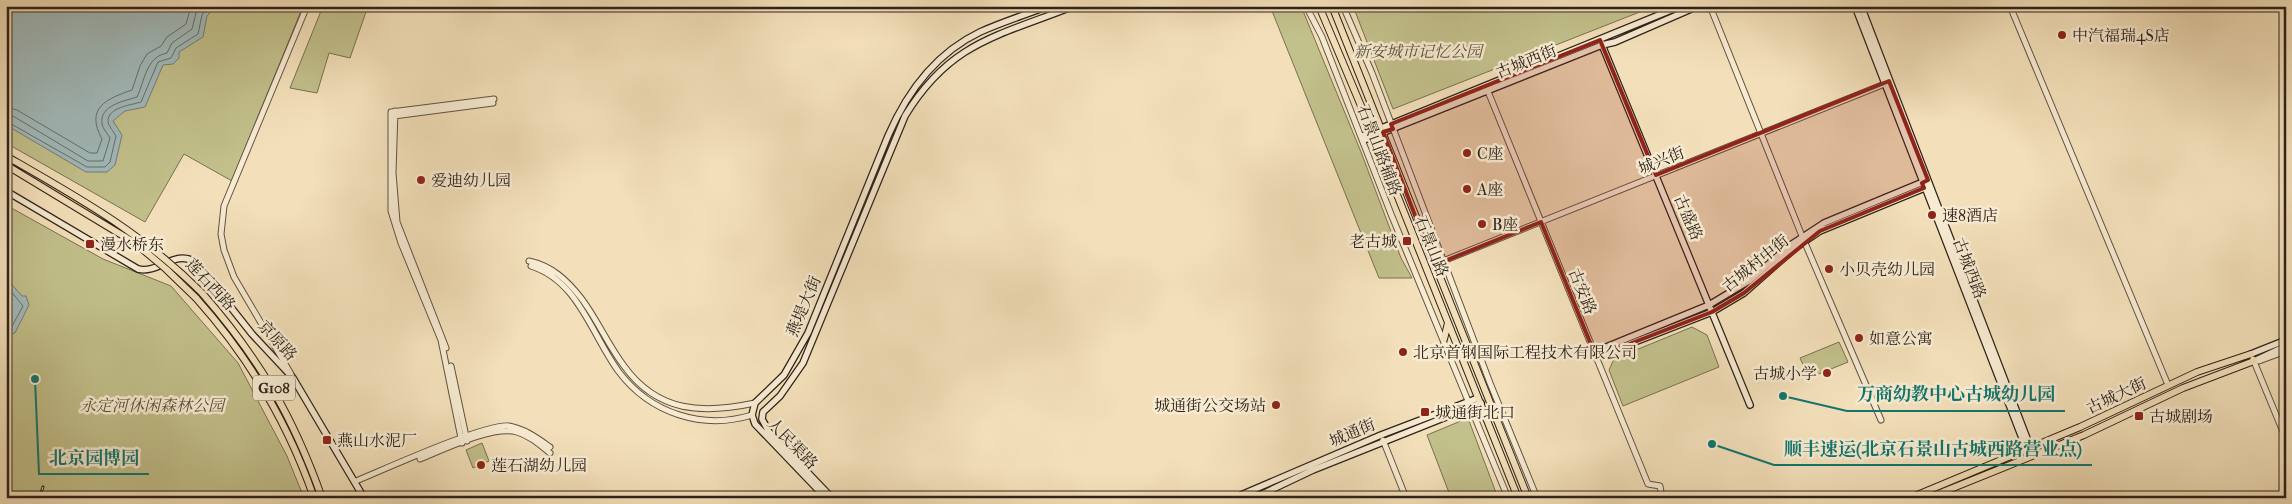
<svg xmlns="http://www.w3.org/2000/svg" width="2292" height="504" viewBox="0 0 2292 504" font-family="'IM FELL French Canon','Noto Serif SC',serif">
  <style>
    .green { fill: #c2c08b; stroke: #787152 }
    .water { fill: #a1babb; stroke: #737d7b }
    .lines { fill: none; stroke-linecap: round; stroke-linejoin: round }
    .shore { stroke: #686e6a; stroke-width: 1 }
    .tertiary-casing { stroke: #5f5242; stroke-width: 7 }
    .secondary-casing { stroke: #2e221a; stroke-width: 8 }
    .primary-casing { stroke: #2e221a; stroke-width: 8 }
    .trunk-casing { stroke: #2e221a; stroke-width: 8 }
    .tertiary { stroke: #f7ebd2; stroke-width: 5 }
    .secondary { stroke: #f7ebd2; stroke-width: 5.5 }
    .primary { stroke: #f3e0ba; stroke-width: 6 }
    .trunk { stroke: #f3e0ba; stroke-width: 6 }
    .rail-casing { stroke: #2e221a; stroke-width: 3 }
    .rail { stroke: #f7ebd2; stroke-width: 1; stroke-dasharray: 4; stroke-linecap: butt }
    .trunk-bridge-casing { stroke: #2e221a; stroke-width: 8; stroke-linecap: butt }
    .trunk-bridge { stroke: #f3e0ba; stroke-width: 6 }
    .marked { fill: #8f2418; fill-opacity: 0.2; stroke: #8f2418; stroke-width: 4; stroke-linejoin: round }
    .poi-dot { fill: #8f2418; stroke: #f7ebd2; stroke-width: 2 }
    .labels { text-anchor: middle; stroke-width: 5; stroke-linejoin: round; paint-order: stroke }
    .shield { fill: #f7ebd2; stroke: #6a5e51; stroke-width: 1 }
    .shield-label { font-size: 15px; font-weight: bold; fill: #2e221a }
    .poi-label { font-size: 16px; fill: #2e221a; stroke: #f7ebd2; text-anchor: start }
    .park-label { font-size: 16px; font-style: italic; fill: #5a513c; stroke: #f7ebd2 }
    .street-label { font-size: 16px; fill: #2e221a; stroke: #f7ebd2 }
    .leader { fill: none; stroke: #0f766e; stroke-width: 2 }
    .callout-dot { fill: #0f766e; stroke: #f7ebd2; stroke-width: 2 }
    .callout-label { font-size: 18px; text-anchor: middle; font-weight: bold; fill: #0f766e; stroke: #f7ebd2; stroke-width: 5; stroke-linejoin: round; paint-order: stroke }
  </style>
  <rect width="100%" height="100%" fill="#f3e0ba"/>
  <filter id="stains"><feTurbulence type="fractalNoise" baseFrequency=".004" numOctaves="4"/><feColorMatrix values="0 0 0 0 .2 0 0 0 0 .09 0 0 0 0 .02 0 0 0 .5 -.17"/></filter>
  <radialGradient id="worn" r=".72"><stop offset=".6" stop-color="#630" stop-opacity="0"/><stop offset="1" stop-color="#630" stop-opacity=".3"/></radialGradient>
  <path class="green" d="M 6,6 L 303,6 L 232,181 L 184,154 L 145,222 L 6,143 Z
    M 323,6 L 368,6 L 350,58 L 329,53 L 317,93 L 290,88 Z
    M 1270,6 L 1301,6 L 1361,152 L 1401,258 L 1412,278 L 1379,278 Z
    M 1353,6 L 1655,6 L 1393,109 Z
    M 6,205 L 103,259 L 171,286 L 238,363 L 287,456 L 304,498 L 6,498 Z
    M 1692,327 L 1707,335 L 1719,367 L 1623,406 L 1609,370 L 1614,359 Z
    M 1839,342 L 1848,362 L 1809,378 L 1800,358 Z
    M 1468,418 L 1498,498 L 1451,498 L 1427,435 Z
    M 482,443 L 489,461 L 473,468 L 466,450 Z"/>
  <path class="water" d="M 8,6 L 213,6 L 212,11 L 207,16 L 203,37 L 179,52 L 179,58 L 173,64 L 163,65 L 145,107 L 125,111 L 113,121 L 122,135 L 115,165 L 107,172 L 86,172 L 6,125 L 6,8 Z
    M 7,279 L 22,296 L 26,296 L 29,305 L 15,333 L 6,335 Z"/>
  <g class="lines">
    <path class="shore" d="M 6,107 L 17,110 L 90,153 L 97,153 L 102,139 C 85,108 106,99 132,90 L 140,66 L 147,54 L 161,46 L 167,37 L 186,24 L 191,6
      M 6,115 L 13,116 L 88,161 L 103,161 L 110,138 C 107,133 103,129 102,124 C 99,105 125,101 137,97 C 145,80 146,57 167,53 L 172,43 L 192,29 L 196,13 L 201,6
      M 6,121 L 87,167 L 105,167 L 110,162 L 116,136 C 114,132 109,127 108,122 C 107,107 132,105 141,102 L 158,62 L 171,58 L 176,48 L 198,34 L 202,15 L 208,6
      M 6,285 L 23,306 L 11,328 L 6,330"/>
    <defs>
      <path id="tertiary" d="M 1306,6 L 1322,37 L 1391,214 L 1508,498
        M 1343,6 L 1372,73 L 1490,383 L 1537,498
        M 1710,6 L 1802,236 L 1881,420
        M 2010,6 L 2168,385
        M 1487,89 L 1648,484 L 1660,486 L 1662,498
        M 395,111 L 393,173 L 397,222 L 446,348
        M 394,116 L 493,103
        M 1431,236 L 1435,260
        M 529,261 C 552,266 567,280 581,298 C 597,319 608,345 624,366 C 658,413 703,414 755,403
        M 1443,261 L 1887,83
        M 531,266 C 579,281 592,336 619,372 C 651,414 703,430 752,415
        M 2253,359 L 2286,439
        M 2259,361 L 2286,351
        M 451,366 L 467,441
        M 291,374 L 234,277 L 224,250 L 221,234 L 224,206 L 307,6
        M 1383,440 L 1406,498
        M 462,443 L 441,340 L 401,243 L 391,211 L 391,112 L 494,99
        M 420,459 C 445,449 493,425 517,432 C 530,436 540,445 550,453
        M 356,481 C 383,470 486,423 509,426 C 525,429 537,438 550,447"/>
      <path id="secondary" d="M 1855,6 L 2029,456
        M 1861,6 L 2033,454
        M 1600,40 L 1750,405
        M 1362,136 L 1681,6
        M 1364,140 L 1602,45 L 1615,42 L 1698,6
        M 6,191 L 138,269 C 159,274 175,249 195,262 L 252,334 L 293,378 L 364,498
        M 1594,352 L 1709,305 L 1749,281 L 1789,246 L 1824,223 L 1923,182
        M 2251,354 L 2286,340
        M 1596,357 L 1712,312 L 1744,293 L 1795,248 L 1820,231 L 1927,187
        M 2254,361 L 2286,346
        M 826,498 L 755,424 L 752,415 L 755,403 L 784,375 L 808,333 L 888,136 C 907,92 936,53 980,32 C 1002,22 1025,15 1048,6
        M 832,498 L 769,432 L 762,419 L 763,412 L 780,396 L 803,363 L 905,116 C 950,42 998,36 1074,6
        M 1242,498 L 1241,495 L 1381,435 L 1478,398
        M 1254,498 L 1313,470 L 1481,403"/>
      <path id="primary" d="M 1319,6 L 1372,132 L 1518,498
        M 1332,6 C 1397,170 1462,334 1528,498
        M 1444,339 L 1448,323
        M 1910,498 L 2080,427 L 2197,372 L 2251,354
        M 1928,498 L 2084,435 L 2183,388 L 2254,361"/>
      <path id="trunk" d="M 202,293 C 259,358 293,416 322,498
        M 196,298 C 249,357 288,423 314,498"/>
    </defs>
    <use href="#tertiary" class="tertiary-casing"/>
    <use href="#secondary" class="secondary-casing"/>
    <use href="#primary" class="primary-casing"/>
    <use href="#trunk" class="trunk-casing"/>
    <use href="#tertiary" class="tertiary"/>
    <use href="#secondary" class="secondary"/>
    <use href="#primary" class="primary"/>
    <use href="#trunk" class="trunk"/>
    <defs>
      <path id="rail" d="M 39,498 L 43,487"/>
    </defs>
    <use href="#rail" class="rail-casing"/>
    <use href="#rail" class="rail"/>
    <defs>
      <path id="trunk-bridge" d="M 6,156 C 79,198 141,232 202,293
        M 6,165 L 135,243 L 166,269 L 196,298"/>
    </defs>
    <use href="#trunk-bridge" class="trunk-bridge-casing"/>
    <use href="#trunk-bridge" class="trunk-bridge"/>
  </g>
  <path class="marked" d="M 1600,40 L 1656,175 L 1889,81 L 1928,180 L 1922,183 L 1924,188 L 1820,231 L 1744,293 L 1712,312 L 1596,357 L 1541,222 L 1435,265 L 1437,273 L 1383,132 L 1393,129 L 1391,124 Z"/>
  <g class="poi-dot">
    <circle cx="2062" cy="35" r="5"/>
    <circle cx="1467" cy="153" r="5"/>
    <circle cx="421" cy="180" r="5"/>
    <circle cx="1467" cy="189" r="5"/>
    <circle cx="1932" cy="215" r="5"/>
    <circle cx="1482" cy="224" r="5"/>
    <rect x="1402" y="236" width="10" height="10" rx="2.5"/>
    <rect x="85" y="239" width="10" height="10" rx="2.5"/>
    <circle cx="1829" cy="269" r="5"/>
    <circle cx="1859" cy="338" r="5"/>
    <circle cx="1403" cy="352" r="5"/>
    <circle cx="1827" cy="373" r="5"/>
    <circle cx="1276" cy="405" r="5"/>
    <rect x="1420" y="407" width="10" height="10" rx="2.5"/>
    <rect x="2134" y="411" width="10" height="10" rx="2.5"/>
    <rect x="322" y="435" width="10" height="10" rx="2.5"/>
    <circle cx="481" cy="465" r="5"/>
  </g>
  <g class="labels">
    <rect class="shield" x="253" y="375.5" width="42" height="25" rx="4"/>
    <g class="shield-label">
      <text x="274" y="393">G108</text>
    </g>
    <g class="poi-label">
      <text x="2072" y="41">中汽福瑞4S店</text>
      <text x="1477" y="159">C座</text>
      <text x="431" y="186">爱迪幼儿园</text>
      <text x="1477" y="195">A座</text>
      <text x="1942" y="221">速8酒店</text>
      <text x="1492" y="230">B座</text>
      <text x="1397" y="247" text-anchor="end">老古城</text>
      <text x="100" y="250">漫水桥东</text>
      <text x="1839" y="275">小贝壳幼儿园</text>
      <text x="1869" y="344">如意公寓</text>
      <text x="1413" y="358">北京首钢国际工程技术有限公司</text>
      <text x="1817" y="379" text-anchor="end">古城小学</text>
      <text x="1266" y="411" text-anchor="end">城通街公交场站</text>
      <text x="1435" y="418">城通街北口</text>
      <text x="2149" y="422">古城剧场</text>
      <text x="337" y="446">燕山水泥厂</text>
      <text x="491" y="471">莲石湖幼儿园</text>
    </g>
    <g class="park-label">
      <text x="1418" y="57">新安城市记忆公园</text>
      <text x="152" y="411">永定河休闲森林公园</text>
    </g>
    <g class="street-label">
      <text transform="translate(1526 61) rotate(-22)" y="6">古城西街</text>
      <text transform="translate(1380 150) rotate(69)" y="6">石景山路辅路</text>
      <text transform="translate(1661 160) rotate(-22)" y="6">城兴街</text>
      <text transform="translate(1689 217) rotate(67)" y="6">古盛路</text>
      <text transform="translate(1432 246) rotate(68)" y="6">石景山路</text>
      <text transform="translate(1755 263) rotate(-39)" y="6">古城村中街</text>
      <text transform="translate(1970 268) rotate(69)" y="6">古城西路</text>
      <text transform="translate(211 284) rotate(47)" y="6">莲石西路</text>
      <text transform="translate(1583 291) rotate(68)" y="6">古安路</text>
      <text transform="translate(803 306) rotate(-67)" y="6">燕堤大街</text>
      <text transform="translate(278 340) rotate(47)" y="6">京原路</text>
      <text transform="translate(2116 395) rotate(-25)" y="6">古城大街</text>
      <text transform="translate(1352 432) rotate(-23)" y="6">城通街</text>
      <text transform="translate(793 443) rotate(46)" y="6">人民渠路</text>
    </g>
  </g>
  <path class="leader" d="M1783 396L1847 411H2065M1712 444L1774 465H2092M35 379L39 474H149"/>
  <g class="callout-dot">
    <circle cx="1783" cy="396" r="5"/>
    <circle cx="1712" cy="444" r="5"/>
    <circle cx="35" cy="379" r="5"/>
  </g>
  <g class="callout-label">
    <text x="1956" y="400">万商幼教中心古城幼儿园</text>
    <text x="1933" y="455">顺丰速运(北京石景山古城西路营业点)</text>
    <text x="94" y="464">北京园博园</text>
  </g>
  <rect width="2292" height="504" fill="none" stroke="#f3e0ba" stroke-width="25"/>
  <rect x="8" y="8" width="2277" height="489" fill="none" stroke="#2e221a" stroke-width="2.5"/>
  <rect x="12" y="12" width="2267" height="479" fill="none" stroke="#2e221a"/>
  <rect width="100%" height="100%" filter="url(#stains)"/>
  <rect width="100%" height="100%" fill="url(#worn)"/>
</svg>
